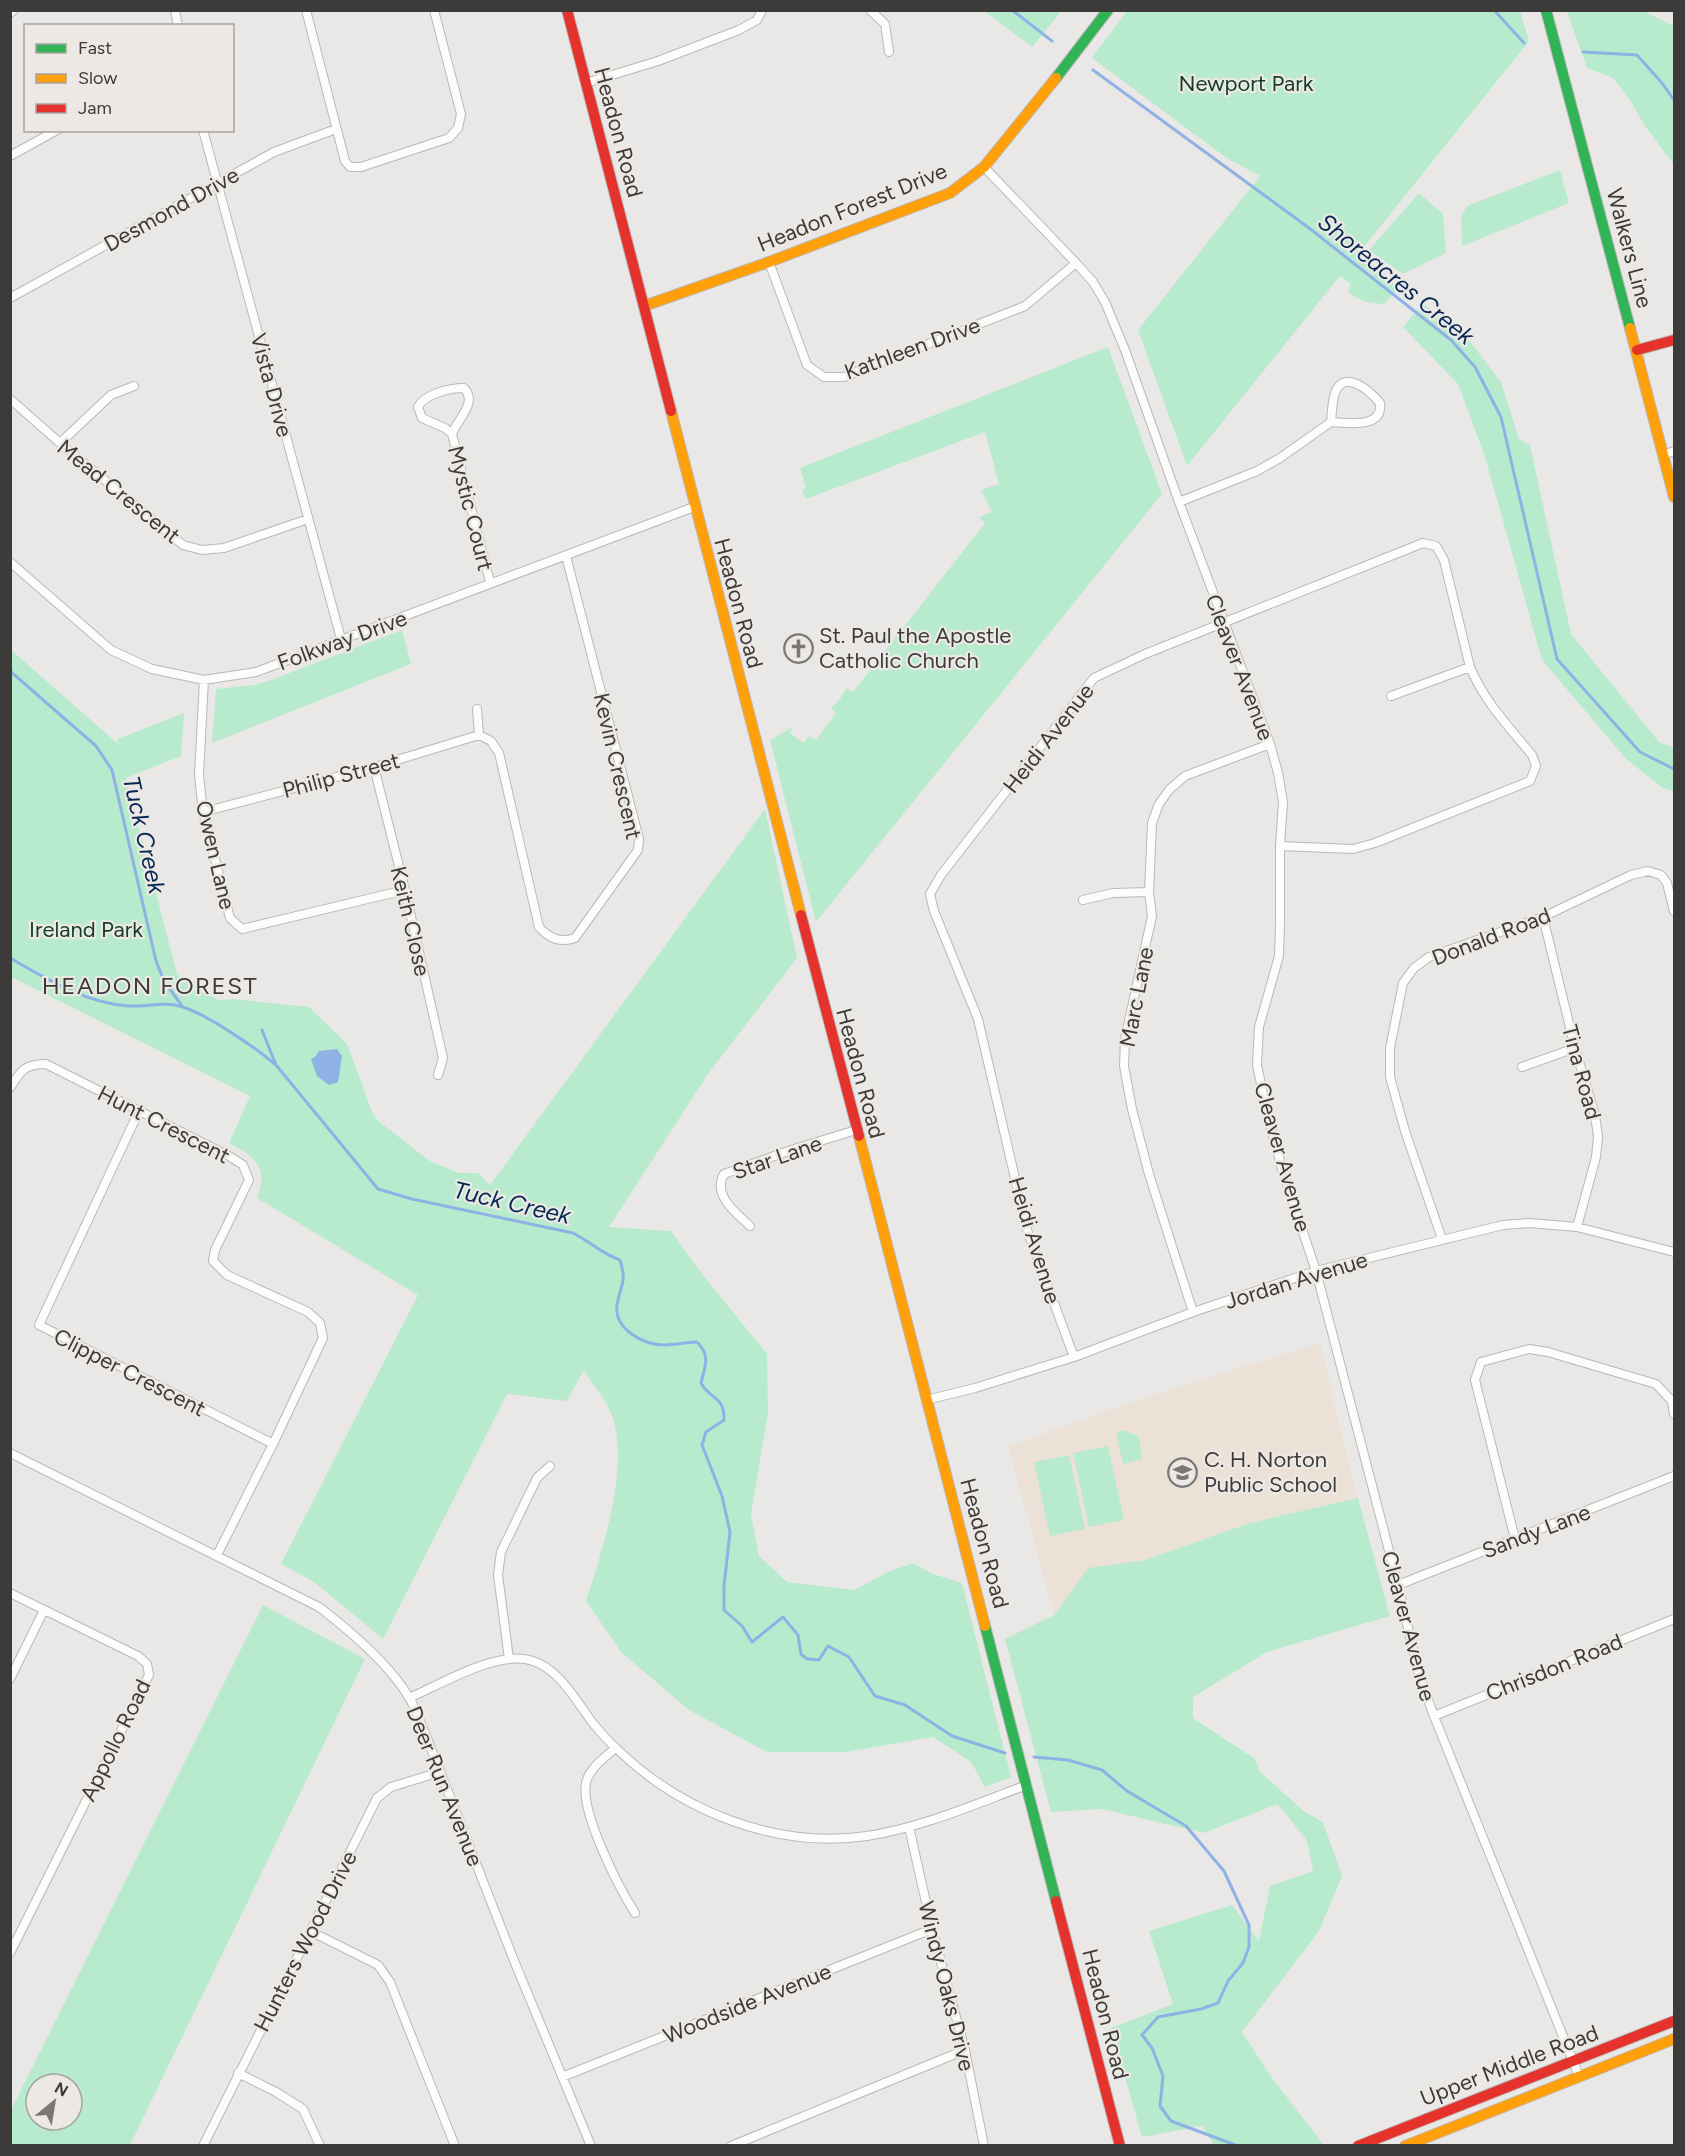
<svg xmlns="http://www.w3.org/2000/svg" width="1685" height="2156" viewBox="0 0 1685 2156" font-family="Figtree,sans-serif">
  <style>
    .education { fill: #ebe1d7 }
    .green { fill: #b8ebcd; fill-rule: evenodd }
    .water { fill: #8fb2e5 }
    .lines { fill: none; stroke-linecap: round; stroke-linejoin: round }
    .stream { stroke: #8fb2e5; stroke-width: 3 }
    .street-casing { stroke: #bab8b7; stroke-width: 10 }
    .fast-casing { stroke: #bab8b7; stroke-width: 12 }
    .slow-casing { stroke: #bab8b7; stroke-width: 12 }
    .jam-casing { stroke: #bab8b7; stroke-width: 12 }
    .street { stroke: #fcfcfb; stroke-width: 8 }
    .fast { stroke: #30b455; stroke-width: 10 }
    .slow { stroke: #ff9f0a; stroke-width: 10 }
    .jam { stroke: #e5322d; stroke-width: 10 }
    .labels { text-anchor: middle; stroke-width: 4.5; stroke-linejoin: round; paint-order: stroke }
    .park-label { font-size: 22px; fill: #133d28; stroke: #ece8e4 }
    .street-label { font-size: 22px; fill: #3d3b39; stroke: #ece8e4 }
    .poi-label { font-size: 22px; fill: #3d3b39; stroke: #ece8e4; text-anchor: start }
    .water-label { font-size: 24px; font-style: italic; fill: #062855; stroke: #ece8e4 }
    .neighbourhood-label { font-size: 24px; letter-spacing: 1.5px; fill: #3d3b39; stroke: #ece8e4 }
  </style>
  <rect width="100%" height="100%" fill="#eae8e6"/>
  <path class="education" d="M 1320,1343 L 1358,1498 L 1250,1523 L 1145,1560 L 1088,1568 L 1054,1615 L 1008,1446 L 1158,1393 Z"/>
  <path class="green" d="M 1057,11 L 1060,13 L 1032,47 L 984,11 Z
    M 1127,11 L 1520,11 L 1529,41 L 1359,253 L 1393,281 L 1396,291 L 1384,304 C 1369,303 1359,302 1348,291 L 1351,284 L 1340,276 L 1187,466 L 1138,330 L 1260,176 L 1228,159 L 1092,58 Z
    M 1567,11 L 1643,11 L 1674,26 L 1674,165 L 1645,126 L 1630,100 L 1613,78 L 1587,68 Z
    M 1560,170 L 1569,203 L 1462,246 L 1461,216 L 1467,206 Z
    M 1419,193 L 1443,214 L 1446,253 L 1403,274 L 1369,250 Z
    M 1423,303 L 1465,335 L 1501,382 L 1519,439 L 1530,445 L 1571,634 L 1659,742 L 1674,748 L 1674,791 L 1663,788 L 1627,760 L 1542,660 L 1485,457 L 1458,384 L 1403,327 Z
    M 1108,347 L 1162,494 L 816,922 L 770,740 L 793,727 L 790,733 L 804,743 L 809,736 L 816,740 L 836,713 L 831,708 L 840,699 L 846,688 L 853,692 L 985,523 L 979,517 L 992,512 L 981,490 L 999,484 L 985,432 L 806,499 L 802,490 L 806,487 L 800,468 Z
    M 402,630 L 411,664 L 212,743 L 216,689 L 254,685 L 271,680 Z
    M 10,649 L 117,743 L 119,750 L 117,739 L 184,713 L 181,756 L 126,778 L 177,974 L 218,1000 L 234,999 L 309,1007 L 347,1044 L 373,1114 L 378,1121 L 430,1161 L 459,1173 L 478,1173 L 490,1185 L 765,809 L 797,958 L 708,1074 L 609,1227 L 671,1231 L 702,1274 L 767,1354 L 768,1413 L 751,1514 L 759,1556 L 787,1582 L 854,1590 L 888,1572 L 913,1563 L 933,1574 L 962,1583 L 1011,1777 L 985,1787 L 971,1762 L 933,1737 L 845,1752 L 767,1752 L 689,1710 L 621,1652 L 586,1601 C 602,1551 631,1465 611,1413 C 605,1398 592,1384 584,1370 L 567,1401 L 507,1394 L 383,1639 L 314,1582 L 281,1564 L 418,1295 L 257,1198 C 268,1166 256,1157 229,1143 L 250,1096 L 11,977 Z
    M 1123,1430 L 1139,1437 L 1142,1459 L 1123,1464 L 1116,1434 Z
    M 1108,1446 L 1124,1520 L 1089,1527 L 1073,1453 Z
    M 1069,1455 L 1085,1529 L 1050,1536 L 1034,1462 Z
    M 1358,1498 L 1390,1616 L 1267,1652 L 1193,1697 L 1193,1718 L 1255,1759 L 1261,1773 L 1305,1812 L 1323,1822 L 1342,1876 L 1319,1931 L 1242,2032 L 1272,2078 L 1323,2144 L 1214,2145 L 1202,2126 L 1142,2137 L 1111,2028 L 1173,2004 L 1149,1931 L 1232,1905 L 1259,1941 L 1270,1886 L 1313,1871 L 1307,1841 L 1278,1804 L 1204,1833 L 1102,1809 L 1051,1812 L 1005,1639 L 1054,1615 L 1088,1568 L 1145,1560 L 1250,1523 Z
    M 263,1605 L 365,1659 L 130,2145 L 11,2145 L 11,2110 ZM 36,2084 L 72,2084 L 72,2120 L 36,2120 Z"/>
  <path class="water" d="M 337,1049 L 342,1056 L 338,1082 L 329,1085 L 317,1076 L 311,1059 L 315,1057 L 319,1051 Z"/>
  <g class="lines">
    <path class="stream" d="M 1012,10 L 1052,41
      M 1494,10 L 1524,43
      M 1583,52 L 1637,55 L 1662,83 L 1674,100
      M 1093,70 L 1309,228 L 1451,340 L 1475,367 L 1501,417 L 1557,659 L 1640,752 L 1674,769
      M 10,671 L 96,746 L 112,770 L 156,961 L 164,981 L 182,1006
      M 10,958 C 46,979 86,1003 129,1006 C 146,1007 165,1001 183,1007 C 208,1015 256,1048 276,1065 L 378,1189 L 412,1199 L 573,1233 C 589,1241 602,1254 620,1260 C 627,1284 621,1282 617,1305 C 614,1329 643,1345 665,1345 C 675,1345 686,1342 697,1342 C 711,1356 705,1366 701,1383 C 710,1400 725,1396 724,1420 L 706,1432 L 702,1445 L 722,1496 L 730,1532 L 724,1586 L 724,1610 L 742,1626 L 752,1642 L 783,1617 L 798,1635 L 801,1654 L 807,1659 L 819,1660 L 828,1646 L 849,1657 L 875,1696 L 905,1705 L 952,1736 L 1005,1753
      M 262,1030 L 276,1065
      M 1034,1757 L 1068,1760 L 1102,1770 L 1127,1791 L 1186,1826 L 1224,1871 L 1249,1925 L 1249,1947 L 1243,1963 L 1228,1981 L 1218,2003 L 1201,2009 L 1158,2017 L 1142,2035 L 1152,2048 L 1163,2076 L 1160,2106 L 1171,2121 L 1238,2146"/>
    <defs>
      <path id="street" d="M 175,10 L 178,26
        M 306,10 L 345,161 L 350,167 L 361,167 L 449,138 L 458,128 L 461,114 L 434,10
        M 870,10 L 885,24 L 889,52
        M 10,13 L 14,10
        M 586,83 L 658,61 L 739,30 L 757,20 L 762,10
        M 203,130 L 341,639
        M 10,156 L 57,130
        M 984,167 L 1076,263 L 1093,282 L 1105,302 L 1125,350 L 1179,502 L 1270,744 L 1278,773 L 1283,802 L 1280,846 L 1280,924 L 1279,956 L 1259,1027 L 1257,1065 L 1267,1113 L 1282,1169 L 1316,1271 L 1398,1585 L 1419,1676 L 1434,1716 L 1579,2076
        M 769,262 L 807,365 L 824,377 L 844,377 L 1025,306 L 1076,263
        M 10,298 L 274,152 L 336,129
        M 10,399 L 60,443 L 183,545 L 202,550 L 224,548 L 308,519
        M 452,434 C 458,418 478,403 464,388 C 450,388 424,394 418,407 L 422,418 L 445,428 L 452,434 L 490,582
        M 60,443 L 111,395 L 134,386
        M 1663,455 L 1674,451
        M 1179,502 L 1257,471 L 1280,458 L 1331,422 C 1332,412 1332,402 1335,393 C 1344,368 1370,391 1380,403 C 1383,429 1349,423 1331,422
        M 10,562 L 111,650 L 152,669 L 204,680 L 256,672 L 694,507
        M 204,680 L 199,775 L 203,812 L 230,918 L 242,929 L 405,890
        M 1391,696 L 1470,667
        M 477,709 L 479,735
        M 479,735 L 491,741 L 499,753 L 539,927 C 550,939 560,943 575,938 L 638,850 L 639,839 L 566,556
        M 374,767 L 405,890 L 443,1058 L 438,1075
        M 203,812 L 374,767 L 479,735
        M 1083,900 L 1113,893 L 1149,892
        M 1543,917 L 1575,1048 L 1595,1115 L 1598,1137 L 1596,1157 L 1577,1227
        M 1522,1067 L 1575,1048
        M 10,1088 C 21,1070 25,1064 46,1064 L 229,1156 L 243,1165 L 249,1180 L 215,1250 L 213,1261 L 227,1275 L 308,1312 L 320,1323 L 323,1338 L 273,1444 L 217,1555
        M 139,1111 L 39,1325 L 273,1444
        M 750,1226 C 736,1213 712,1195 724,1174 L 791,1150 L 856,1130
        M 1442,1239 L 1405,1131 L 1390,1077 L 1390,1048 L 1403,983 L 1414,968 L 1429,957 L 1543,917 L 1631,875 L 1648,871 L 1661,875 L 1667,883 L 1674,911
        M 1193,1312 L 1149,1174 L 1132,1109 L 1124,1066 L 1125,1039 L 1152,916 L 1149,892 L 1152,823 L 1159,804 L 1169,790 L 1185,776 L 1270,744
        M 1074,1357 L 1027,1230 L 978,1019 L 934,911 L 930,894 L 941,875 L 1094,678 L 1145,654 L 1423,543 L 1436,546 L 1444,560 L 1470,667 C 1484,701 1509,727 1532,755 L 1536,766 L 1530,781 L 1375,843 L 1353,849 L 1280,846
        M 926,1400 L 975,1388 L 1074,1357 L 1193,1312 L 1316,1271 L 1503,1225 L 1529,1223 L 1577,1227 L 1674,1252
        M 10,1453 L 319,1607 C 349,1630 391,1666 410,1699 C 416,1710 420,1722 425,1733 L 515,1963 L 591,2146
        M 1515,1539 L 1475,1380 L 1481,1362 L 1529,1349 L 1548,1352 L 1656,1384 L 1672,1401 L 1674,1414
        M 1398,1585 L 1674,1476
        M 10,1593 L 138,1656 L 147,1664 L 149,1675 L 10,1953
        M 509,1659 L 498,1575 L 501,1552 L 537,1478 L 550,1466
        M 10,1679 L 44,1610
        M 409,1698 C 442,1684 498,1649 533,1661 C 559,1669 577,1702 592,1722 C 600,1732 608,1741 617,1749 C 682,1812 776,1849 867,1836 C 921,1828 975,1804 1027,1785
        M 1434,1716 L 1674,1619
        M 615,1748 C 605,1758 589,1768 586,1783 C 580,1812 619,1888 635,1913
        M 909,1827 L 932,1929 L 965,2050 L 984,2146
        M 310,1931 L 378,1965 L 390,1982 L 455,2146
        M 238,2073 L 276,2092 L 303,2109 L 320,2146
        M 562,2077 L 932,1929
        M 203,2146 L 377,1798 L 391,1787 L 440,1772
        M 731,2146 L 965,2050"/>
      <path id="fast" d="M 1546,10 L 1630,328
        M 1056,78 L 1108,10
        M 985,1626 L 1056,1901"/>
      <path id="slow" d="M 644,306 L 769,262 L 950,193 L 984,167 L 1056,78
        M 1630,328 L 1674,497
        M 671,411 L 801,915
        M 859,1136 L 985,1626
        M 1405,2146 L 1674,2039"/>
      <path id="jam" d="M 567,10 L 671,411
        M 1637,350 L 1674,340
        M 801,915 L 859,1136
        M 1056,1901 L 1120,2146
        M 1358,2146 L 1674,2021"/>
    </defs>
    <use href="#street" class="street-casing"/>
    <use href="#fast" class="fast-casing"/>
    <use href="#slow" class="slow-casing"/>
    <use href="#jam" class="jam-casing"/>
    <use href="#street" class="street"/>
    <use href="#fast" class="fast"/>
    <use href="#slow" class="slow"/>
    <use href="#jam" class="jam"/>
  </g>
  <defs>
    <symbol id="church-ring" viewBox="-11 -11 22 22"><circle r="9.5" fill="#ece8e4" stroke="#7a7876" stroke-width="1.5"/><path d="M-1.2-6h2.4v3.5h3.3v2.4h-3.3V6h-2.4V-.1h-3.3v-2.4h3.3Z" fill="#7a7876"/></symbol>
    <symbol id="school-ring" viewBox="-11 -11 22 22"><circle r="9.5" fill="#ece8e4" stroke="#7a7876" stroke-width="1.5"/><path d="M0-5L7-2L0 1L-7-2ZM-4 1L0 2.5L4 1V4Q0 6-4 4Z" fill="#7a7876"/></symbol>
  </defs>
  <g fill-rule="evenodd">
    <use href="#church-ring" x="782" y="632" width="33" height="33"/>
    <use href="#school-ring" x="1166" y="1456" width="33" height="33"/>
  </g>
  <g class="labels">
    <g class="park-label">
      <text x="1246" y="91">Newport Park</text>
      <text x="86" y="937">Ireland Park</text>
    </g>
    <g class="street-label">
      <text transform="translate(619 132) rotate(75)" y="8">Headon Road</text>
      <text transform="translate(852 207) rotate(-22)" y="8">Headon Forest Drive</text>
      <text transform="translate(171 209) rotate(-29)" y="8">Desmond Drive</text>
      <text transform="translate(1630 248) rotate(75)" y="8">Walkers Line</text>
      <text transform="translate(912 348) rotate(-20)" y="8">Kathleen Drive</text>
      <text transform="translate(272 385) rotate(75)" y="8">Vista Drive</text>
      <text transform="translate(119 491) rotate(39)" y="8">Mead Crescent</text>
      <text transform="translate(471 508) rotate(76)" y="8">Mystic Court</text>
      <text transform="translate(739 603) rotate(75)" y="8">Headon Road</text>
      <text transform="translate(342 640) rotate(-20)" y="8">Folkway Drive</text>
      <text transform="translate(1240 667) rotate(69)" y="8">Cleaver Avenue</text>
      <text transform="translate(1048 738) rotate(-52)" y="8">Heidi Avenue</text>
      <text transform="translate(618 766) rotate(77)" y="8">Kevin Crescent</text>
      <text transform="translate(341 775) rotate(-15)" y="8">Philip Street</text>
      <text transform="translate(216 855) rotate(77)" y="8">Owen Lane</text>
      <text transform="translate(411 921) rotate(77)" y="8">Keith Close</text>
      <text transform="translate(1491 936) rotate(-21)" y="8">Donald Road</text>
      <text transform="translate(1136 997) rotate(-79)" y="8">Marc Lane</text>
      <text transform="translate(1582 1072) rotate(75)" y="8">Tina Road</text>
      <text transform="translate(861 1073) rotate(75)" y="8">Headon Road</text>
      <text transform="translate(164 1124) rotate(27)" y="8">Hunt Crescent</text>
      <text transform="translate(777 1157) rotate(-19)" y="8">Star Lane</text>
      <text transform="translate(1283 1157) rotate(74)" y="8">Cleaver Avenue</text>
      <text transform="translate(1035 1240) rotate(73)" y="8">Heidi Avenue</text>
      <text transform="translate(1296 1280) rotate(-17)" y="8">Jordan Avenue</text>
      <text transform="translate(130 1372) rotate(27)" y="8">Clipper Crescent</text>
      <text transform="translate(1536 1531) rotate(-21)" y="8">Sandy Lane</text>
      <text transform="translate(985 1543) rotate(75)" y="8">Headon Road</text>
      <text transform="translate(1409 1626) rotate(75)" y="8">Cleaver Avenue</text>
      <text transform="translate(1554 1667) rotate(-22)" y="8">Chrisdon Road</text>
      <text transform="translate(115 1740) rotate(-64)" y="8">Appollo Road</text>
      <text transform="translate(445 1786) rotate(68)" y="8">Deer Run Avenue</text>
      <text transform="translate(305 1941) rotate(-63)" y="8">Hunters Wood Drive</text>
      <text transform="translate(947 1986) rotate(76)" y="8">Windy Oaks Drive</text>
      <text transform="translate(747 2003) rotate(-22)" y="8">Woodside Avenue</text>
      <text transform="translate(1106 2014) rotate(76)" y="8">Headon Road</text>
      <text transform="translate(1509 2065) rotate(-21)" y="8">Upper Middle Road</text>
    </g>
    <g class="poi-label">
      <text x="819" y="643">St. Paul the Apostle<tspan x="819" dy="25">Catholic Church</tspan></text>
      <text x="1204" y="1467">C. H. Norton<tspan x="1204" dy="25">Public School</tspan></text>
    </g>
    <g class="water-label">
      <text transform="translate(1396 279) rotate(39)" y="8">Shoreacres Creek</text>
      <text transform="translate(144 835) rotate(77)" y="8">Tuck Creek</text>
      <text transform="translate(512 1203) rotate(13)" y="8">Tuck Creek</text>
    </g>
    <g class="neighbourhood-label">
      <text x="150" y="994">HEADON FOREST</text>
    </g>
  </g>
  <rect width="1685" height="2156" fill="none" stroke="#3d3b39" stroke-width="24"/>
  <rect x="24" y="24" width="210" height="108" fill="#ece8e4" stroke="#a6a3a0" stroke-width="1.5"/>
  <rect x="36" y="44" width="30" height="9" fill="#30b455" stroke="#a6a3a0" stroke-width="1.5"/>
  <text x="78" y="54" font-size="18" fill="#3d3b39">Fast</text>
  <rect x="36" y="74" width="30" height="9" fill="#ff9f0a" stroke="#a6a3a0" stroke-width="1.5"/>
  <text x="78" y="84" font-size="18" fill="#3d3b39">Slow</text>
  <rect x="36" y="104" width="30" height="9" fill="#e5322d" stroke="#a6a3a0" stroke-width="1.5"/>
  <text x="78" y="114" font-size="18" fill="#3d3b39">Jam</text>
  <g transform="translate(54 2102) rotate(30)"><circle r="28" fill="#ece8e4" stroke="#a6a3a0" stroke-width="1.5"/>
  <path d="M0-4.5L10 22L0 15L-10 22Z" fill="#7a7876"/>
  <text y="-9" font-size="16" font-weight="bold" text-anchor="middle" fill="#3d3b39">N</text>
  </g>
</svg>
